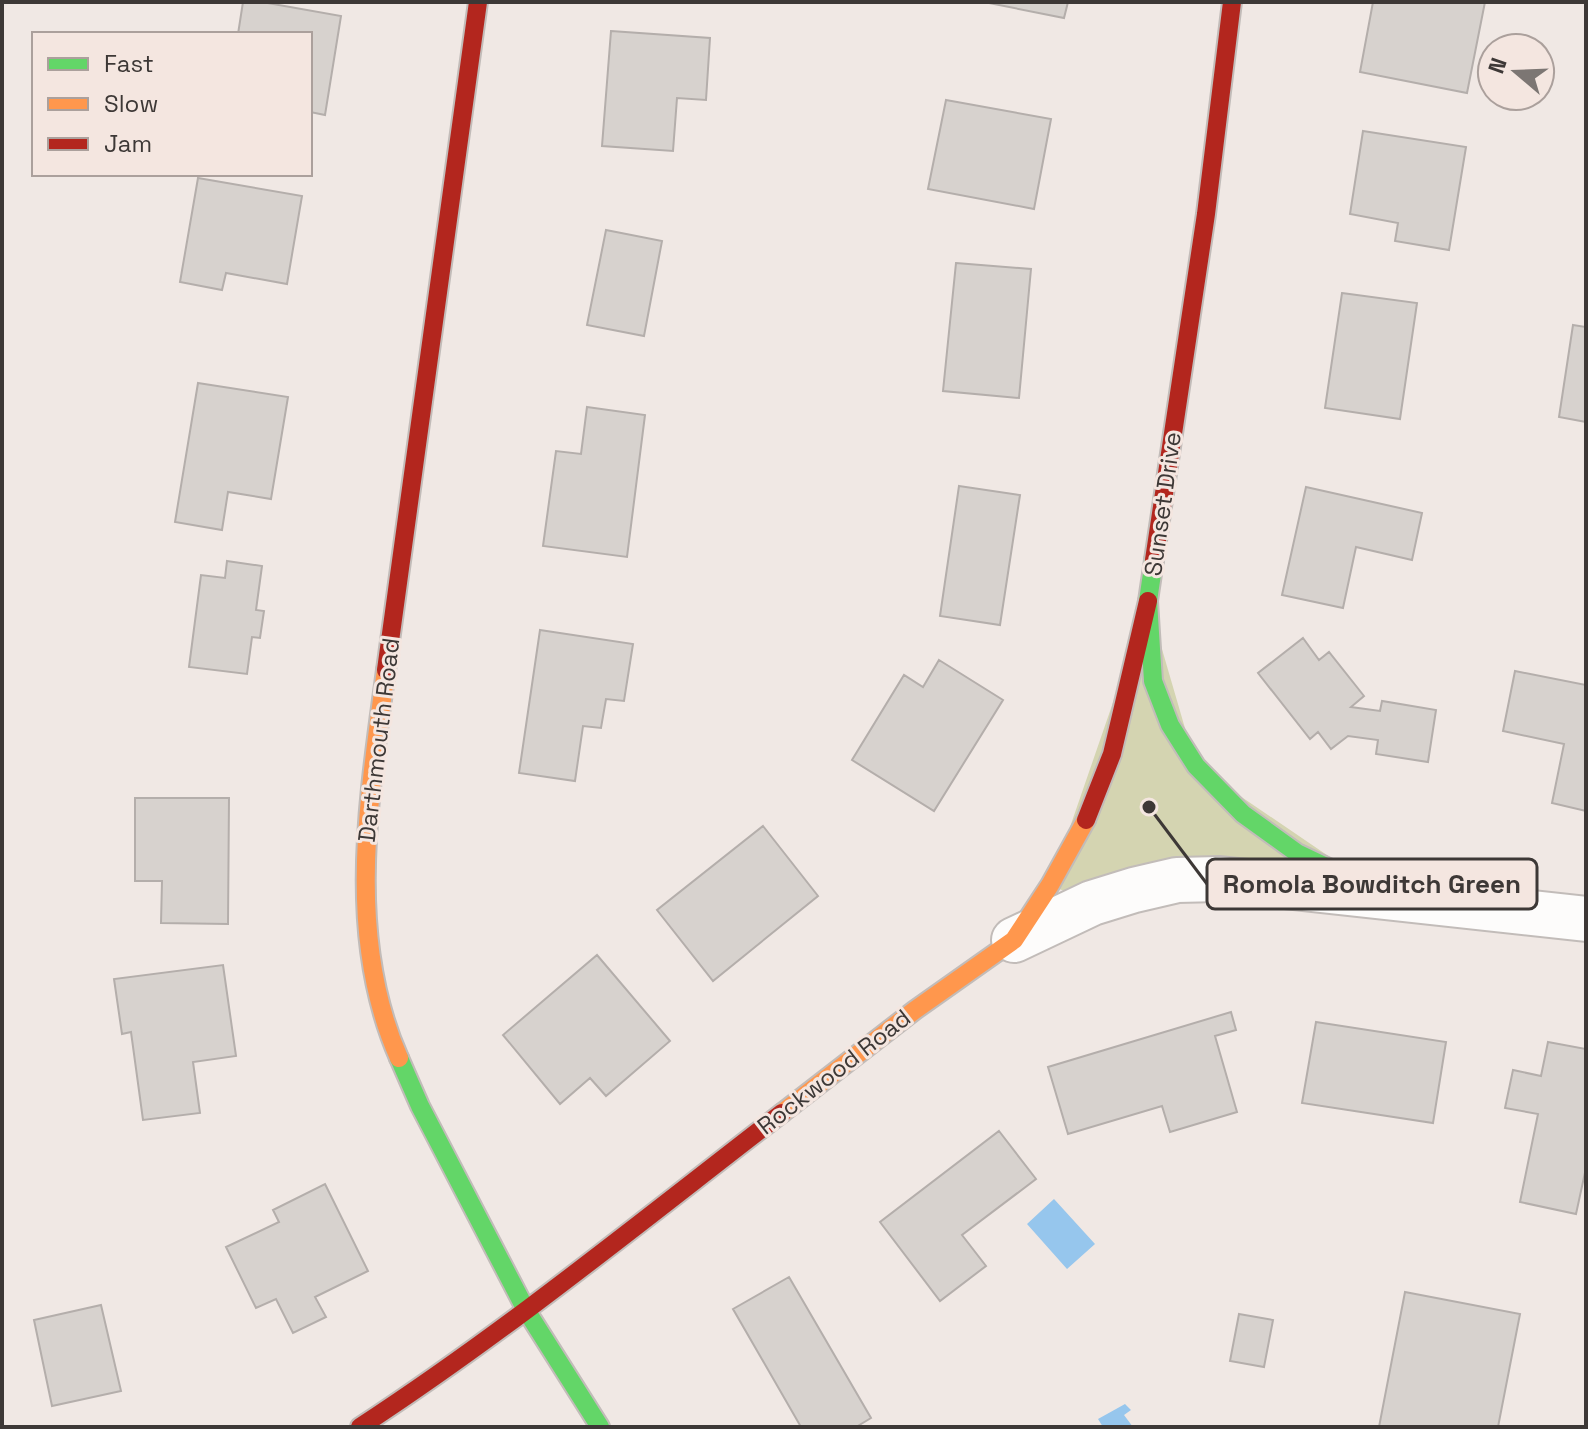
<svg xmlns="http://www.w3.org/2000/svg" width="1588" height="1429" viewBox="0 0 1588 1429" font-family="'Space Grotesk',sans-serif">
  <style>
    .green { fill: #d4d4b1 }
    .water { fill: #96c6ed }
    .building { fill: #d7d2ce; stroke: #b4aeab; stroke-width: 2 }
    .lines { fill: none; stroke-linecap: round; stroke-linejoin: round }
    .street-casing { stroke: #c2bcb9; stroke-width: 48 }
    .fast-casing { stroke: #c2bcb9; stroke-width: 22 }
    .slow-casing { stroke: #c2bcb9; stroke-width: 22 }
    .jam-casing { stroke: #c2bcb9; stroke-width: 22 }
    .street { stroke: #fdfcfb; stroke-width: 44 }
    .fast { stroke: #63d668; stroke-width: 18 }
    .slow { stroke: #ff974d; stroke-width: 18 }
    .jam { stroke: #b3261e; stroke-width: 18 }
    .labels { text-anchor: middle; stroke-width: 6; stroke-linejoin: round; paint-order: stroke }
    .street-label { font-size: 24px; fill: #3d3836; stroke: #f4e6e0 }
    .leader { fill: none; stroke: #3d3836; stroke-width: 3 }
    .callout-dot { fill: #3d3836; stroke: #f4e6e0; stroke-width: 3 }
    .callout { fill: #f4e6e0; stroke: #3d3836; stroke-width: 3 }
    .callout-label { font-size: 26px; text-anchor: middle; font-weight: bold; fill: #3d3836 }
  </style>
  <rect width="100%" height="100%" fill="#f0e8e4"/>
  <path class="green" d="M 1148,601 L 1196,766 L 1387,896 L 1092,903 L 1050,885 Z"/>
  <path class="water" d="M 1054,1199 L 1095,1244 L 1067,1269 L 1027,1224 Z
    M 1125,1404 L 1131,1410 L 1124,1415 L 1133,1427 L 1103,1427 L 1098,1419 Z"/>
  <path class="building" d="M 243,2 L 262,2 L 341,16 L 325,115 L 310,112 L 310,34 L 238,34 Z
    M 984,2 L 1068,2 L 1064,18 Z
    M 1373,2 L 1485,2 L 1467,93 L 1360,72 Z
    M 611,31 L 710,38 L 706,100 L 677,98 L 673,151 L 602,146 Z
    M 946,100 L 1051,119 L 1034,209 L 928,189 Z
    M 1363,131 L 1466,147 L 1449,250 L 1395,241 L 1398,223 L 1350,214 Z
    M 198,178 L 302,196 L 287,284 L 226,273 L 222,290 L 180,282 Z
    M 606,230 L 662,241 L 644,336 L 587,325 Z
    M 956,263 L 1031,269 L 1019,398 L 943,391 Z
    M 1342,293 L 1417,303 L 1400,419 L 1325,408 Z
    M 1573,325 L 1586,327 L 1586,422 L 1559,417 Z
    M 198,383 L 288,397 L 271,499 L 228,492 L 222,530 L 175,522 Z
    M 587,407 L 645,415 L 627,557 L 543,546 L 556,451 L 581,454 Z
    M 959,486 L 1020,495 L 1000,625 L 940,616 Z
    M 1306,487 L 1422,513 L 1412,560 L 1356,547 L 1343,608 L 1282,595 Z
    M 227,561 L 262,566 L 256,610 L 264,611 L 260,638 L 252,637 L 247,674 L 189,667 L 201,575 L 225,578 Z
    M 540,630 L 633,644 L 624,701 L 606,699 L 601,728 L 583,726 L 575,781 L 519,773 Z
    M 1303,638 L 1319,660 L 1329,652 L 1364,696 L 1351,707 L 1380,711 L 1382,701 L 1436,710 L 1428,762 L 1376,754 L 1378,740 L 1348,736 L 1331,749 L 1318,732 L 1310,739 L 1258,673 Z
    M 939,660 L 1003,700 L 934,811 L 852,760 L 904,675 L 923,687 Z
    M 1515,671 L 1586,685 L 1586,811 L 1552,803 L 1564,744 L 1503,731 Z
    M 135,798 L 229,798 L 228,924 L 161,923 L 162,881 L 135,881 Z
    M 763,826 L 818,896 L 713,981 L 657,910 Z
    M 597,955 L 670,1041 L 606,1096 L 590,1078 L 560,1104 L 503,1035 Z
    M 223,965 L 236,1056 L 193,1062 L 200,1113 L 143,1120 L 131,1032 L 122,1034 L 114,979 Z
    M 1231,1012 L 1236,1030 L 1215,1036 L 1237,1112 L 1170,1132 L 1162,1106 L 1068,1134 L 1048,1067 Z
    M 1316,1022 L 1446,1042 L 1433,1123 L 1302,1103 Z
    M 1548,1042 L 1586,1049 L 1586,1168 L 1576,1214 L 1520,1202 L 1538,1114 L 1505,1108 L 1513,1070 L 1541,1076 Z
    M 999,1131 L 1036,1179 L 962,1235 L 986,1266 L 940,1301 L 880,1222 Z
    M 325,1184 L 368,1271 L 315,1297 L 326,1317 L 293,1333 L 276,1299 L 256,1308 L 226,1247 L 279,1222 L 273,1210 Z
    M 789,1277 L 871,1418 L 856,1427 L 801,1427 L 733,1309 Z
    M 1405,1292 L 1520,1314 L 1498,1427 L 1379,1427 Z
    M 101,1305 L 121,1391 L 52,1406 L 34,1320 Z
    M 1239,1314 L 1273,1320 L 1264,1367 L 1230,1361 Z"/>
  <g class="lines">
    <defs>
      <path id="street" d="M 1014,940 L 1092,903 L 1134,890 L 1177,880 L 1220,879 L 1586,919"/>
      <path id="fast" d="M 1154,560 L 1148,601 L 1153,681 L 1170,725 L 1196,766 L 1243,814 L 1297,853 L 1387,896
        M 399,1058 L 420,1106 L 526,1310 L 600,1427"/>
      <path id="slow" d="M 386,670 C 369,798 345,936 399,1058
        M 782,1113 L 915,1010 L 1014,940 L 1050,885 L 1086,820"/>
      <path id="jam" d="M 1154,560 L 1206,214 L 1232,2
        M 386,670 L 478,2
        M 1086,820 L 1112,754 L 1148,601
        M 360,1427 C 507,1331 643,1220 782,1113"/>
    </defs>
    <use href="#street" class="street-casing"/>
    <use href="#fast" class="fast-casing"/>
    <use href="#slow" class="slow-casing"/>
    <use href="#jam" class="jam-casing"/>
    <use href="#street" class="street"/>
    <use href="#fast" class="fast"/>
    <use href="#slow" class="slow"/>
    <use href="#jam" class="jam"/>
  </g>
  <g class="labels">
    <g class="street-label">
      <text transform="translate(1163 504) rotate(-82)" y="8">Sunset Drive</text>
      <text transform="translate(379 740) rotate(-83)" y="8">Darthmouth Road</text>
      <text transform="translate(834 1072) rotate(-38)" y="8">Rockwood Road</text>
    </g>
  </g>
  <path class="leader" d="M1149 807L1207 884"/>
  <circle class="callout-dot" cx="1149" cy="807" r="8"/>
  <rect class="callout" x="1207" y="859" width="330" height="50" rx="8"/>
  <g class="callout-label">
    <text x="1372" y="893">Romola Bowditch Green</text>
  </g>
  <rect width="1588" height="1429" fill="none" stroke="#3d3836" stroke-width="8"/>
  <rect x="32" y="32" width="280" height="144" fill="#f4e6e0" stroke="#aba09c" stroke-width="2"/>
  <rect x="48" y="58" width="40" height="12" fill="#63d668" stroke="#aba09c" stroke-width="2"/>
  <text x="104" y="72" font-size="24" fill="#3d3836">Fast</text>
  <rect x="48" y="98" width="40" height="12" fill="#ff974d" stroke="#aba09c" stroke-width="2"/>
  <text x="104" y="112" font-size="24" fill="#3d3836">Slow</text>
  <rect x="48" y="138" width="40" height="12" fill="#b3261e" stroke="#aba09c" stroke-width="2"/>
  <text x="104" y="152" font-size="24" fill="#3d3836">Jam</text>
  <g transform="translate(1516 72) rotate(289)"><circle r="38" fill="#f4e6e0" stroke="#aba09c" stroke-width="2"/>
  <path d="M0-6L14 30L0 20L-14 30Z" fill="#7c7673"/>
  <text y="-12" font-size="22" font-weight="bold" text-anchor="middle" fill="#3d3836">N</text>
  </g>
</svg>
